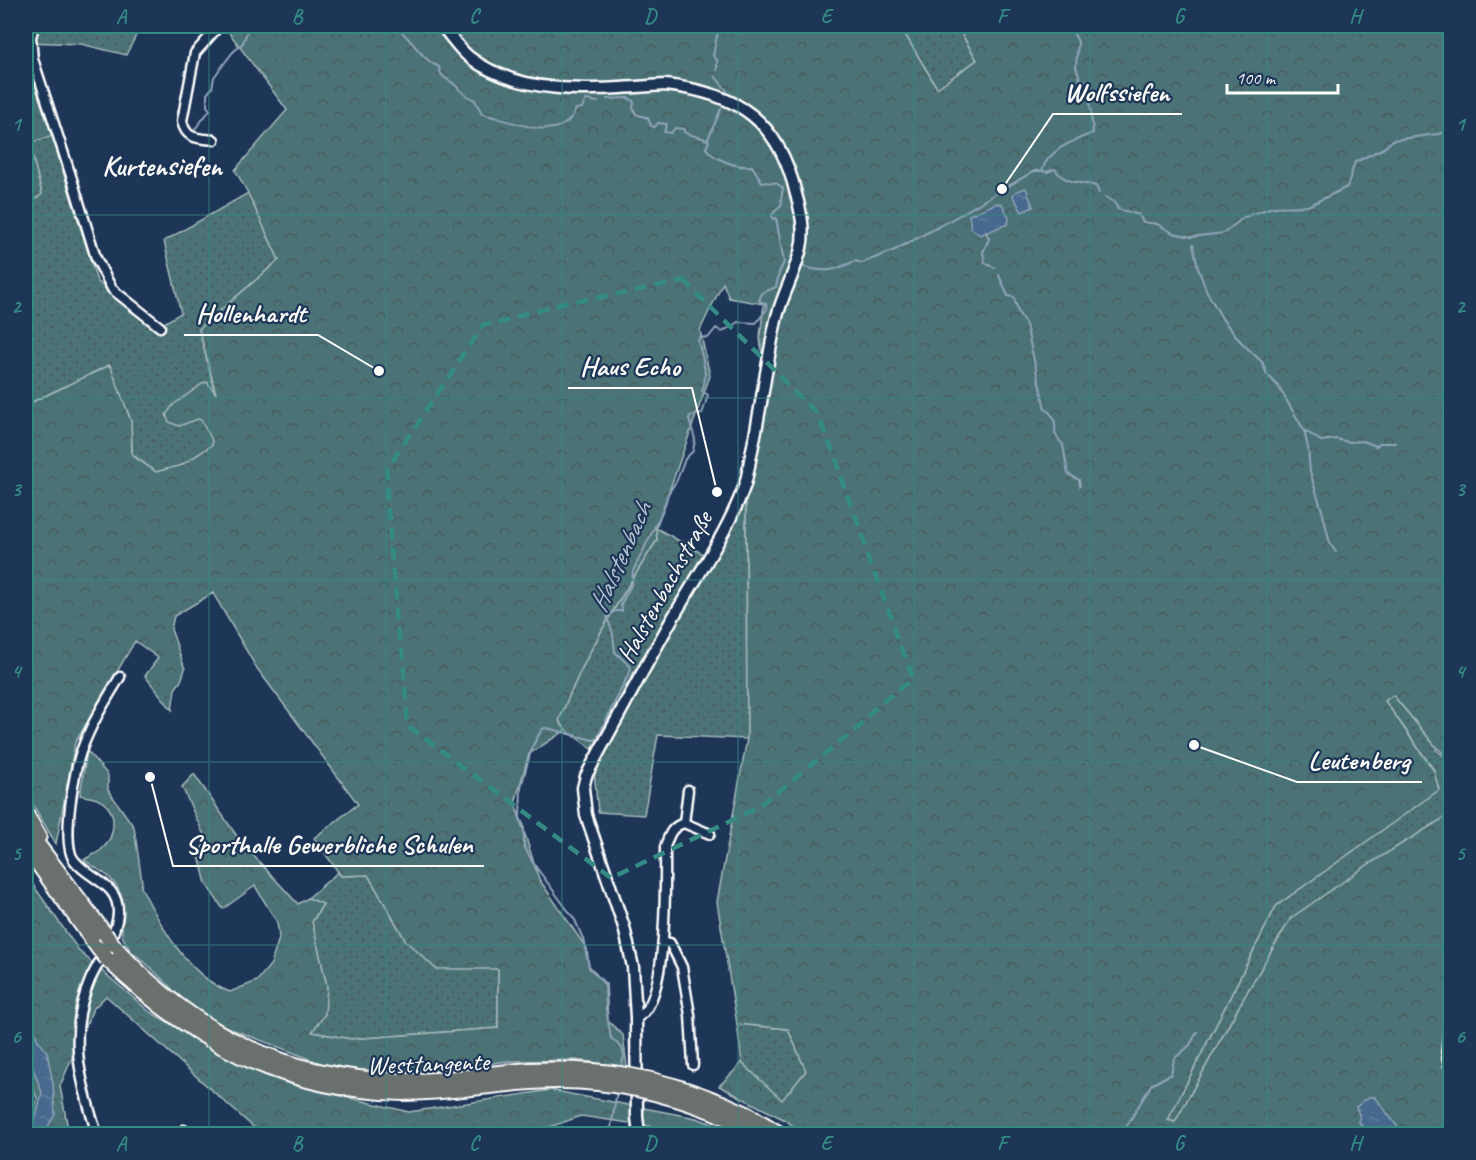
<svg xmlns="http://www.w3.org/2000/svg" width="1476" height="1160" viewBox="0 0 1476 1160" font-family="Caveat,sans-serif">
  <style>
    .grass { fill: url(#grass-dots); stroke: #a6b9bb; stroke-width: 1.5 }
    .forest { fill: url(#forest-crowns); stroke: #a6b9bb; stroke-width: 1.5 }
    .water { fill: url(#water-ripples); stroke: #91a5bb; stroke-width: 1.5 }
    .lines { fill: none; stroke-linecap: round; stroke-linejoin: round }
    .stream { stroke: #91a5bb; stroke-width: 2 }
    .minor-casing { stroke: #fff; stroke-width: 13 }
    .tertiary-casing { stroke: #fff; stroke-width: 15 }
    .secondary-casing { stroke: #fff; stroke-width: 16 }
    .trunk-casing { stroke: #fff; stroke-width: 18 }
    .minor { stroke: #1d3557; stroke-width: 8 }
    .tertiary { stroke: #1d3557; stroke-width: 10 }
    .secondary { stroke: #1d3557; stroke-width: 12 }
    .trunk { stroke: #6b706d; stroke-width: 14 }
    .trunk-bridge-casing { stroke: #fff; stroke-width: 18; stroke-linecap: butt }
    .trunk-bridge { stroke: #6b706d; stroke-width: 14 }
    .marked { fill: none; stroke: #338b84; stroke-width: 4.5; stroke-dasharray: 12 8; stroke-linejoin: round }
    .grid { fill: none; stroke: #338b84; stroke-width: 1.5; stroke-opacity: 0.55 }
    .labels { text-anchor: middle; stroke-width: 4.5; stroke-linejoin: round; paint-order: stroke }
    .street-label { font-size: 26px; fill: #fff; stroke: #1d3557 }
    .water-label { font-size: 27px; font-style: italic; fill: #b5c3d1; stroke: #1d3557 }
    .quarter-label { font-size: 28px; font-weight: bold; fill: #fff; stroke: #1d3557 }
    .leader { fill: none; stroke: #fff; stroke-width: 2 }
    .callout-dot { fill: #fff; stroke: #1d3557; stroke-width: 2 }
    .callout-label { font-size: 27px; text-anchor: middle; font-weight: bold; fill: #fff; stroke: #1d3557; stroke-width: 4.5; stroke-linejoin: round; paint-order: stroke }
    .neatline { fill: none; stroke: #338b84; stroke-width: 2 }
    .grid-label { font-size: 20px; text-anchor: middle; font-weight: bold; fill: #338b84 }
  </style>
  <defs>
    <pattern id="grass-dots" width="8" height="8" patternUnits="userSpaceOnUse" patternTransform="scale(1.5)"><rect width="8" height="8" fill="#4c7377"/><path d="M2 2h.1M6 6h.1" fill="none" stroke="#4c5a5b" stroke-width="1.8" stroke-linecap="round"/></pattern>
    <pattern id="forest-crowns" width="20" height="18" patternUnits="userSpaceOnUse" patternTransform="scale(1.5)"><rect width="20" height="18" fill="#4c7377"/><path d="M2 6a3 3 0 1 1 6 0M12 15a3 3 0 1 1 6 0" fill="none" stroke="#4c5a5b"/></pattern>
    <pattern id="water-ripples" width="26" height="14" patternUnits="userSpaceOnUse" patternTransform="scale(1.5)"><rect width="26" height="14" fill="#47698d"/><path d="M2 4q2-2 4 0t4 0M15 11q2-2 4 0t4 0" fill="none" stroke="#63809e"/></pattern>
  </defs>
  <rect width="100%" height="100%" fill="#1d3557"/>
  <filter id="ink" filterUnits="userSpaceOnUse"><feTurbulence type="fractalNoise" baseFrequency=".0167" numOctaves="2"/><feDisplacementMap in="SourceGraphic" scale="12" xChannelSelector="R" yChannelSelector="G"/><feConvolveMatrix kernelMatrix="1 2 1 2 8 2 1 2 1" color-interpolation-filters="sRGB"/></filter>
  <g filter="url(#ink)">
    <path class="grass" d="M 37,26 L 141,26 L 126,55 L 81,44 L 26,42 L 26,37 Z
      M 900,26 L 957,26 L 977,60 L 937,88 Z
      M 52,136 L 97,281 L 154,329 L 181,313 L 164,241 L 248,193 L 279,260 L 199,329 L 216,396 L 212,445 L 182,465 L 156,472 L 132,454 L 131,421 L 109,365 L 26,405 L 26,206 L 42,194 L 29,143 Z
      M 746,494 L 747,739 L 658,735 L 644,815 L 598,812 L 594,771 L 666,640 L 717,556 Z
      M 656,528 L 705,555 L 634,672 L 592,749 L 566,730 L 559,721 C 583,656 620,598 657,540 Z
      M 1392,694 L 1437,748 L 1436,750 L 1450,760 L 1450,815 L 1291,918 L 1246,994 L 1175,1122 L 1168,1120 L 1276,906 L 1438,790 L 1434,770 L 1385,701 Z
      M 338,872 L 341,876 L 368,875 L 406,941 L 498,969 L 498,1028 L 351,1039 L 311,1032 L 327,986 L 312,922 L 323,904 L 308,898 Z
      M 737,1024 L 788,1029 L 806,1071 L 782,1101 L 742,1063 Z"/>
    <path class="forest" d="M 224,26 L 900,26 L 937,88 L 977,60 L 957,26 L 1450,26 L 1450,758 L 1437,748 L 1393,695 L 1385,701 L 1434,771 L 1439,790 L 1276,906 L 1168,1120 L 1175,1122 L 1246,994 L 1291,918 L 1369,864 L 1450,814 L 1450,1134 L 804,1134 L 785,1120 L 719,1086 L 742,1063 L 782,1100 L 806,1071 L 788,1029 L 737,1024 L 717,902 L 747,739 L 746,494 L 767,404 L 760,337 L 764,304 L 729,298 L 723,283 L 700,330 L 710,376 L 656,528 L 657,540 C 620,598 583,656 559,721 L 566,730 L 529,754 L 515,803 L 539,879 L 587,949 L 589,968 L 606,984 L 608,1021 L 623,1035 L 627,1067 L 576,1060 L 509,1061 L 439,1070 L 367,1072 L 323,1064 L 218,1024 L 187,1004 L 151,968 L 130,950 L 122,936 L 123,899 L 116,885 L 108,876 L 84,860 C 89,856 96,854 101,850 C 116,837 119,810 99,800 C 94,797 86,797 80,795 L 87,751 L 108,775 L 108,790 L 134,827 L 142,882 L 141,887 C 160,924 188,977 230,992 L 257,981 L 271,964 L 279,938 L 277,922 L 255,886 L 223,909 L 206,884 L 198,852 L 207,842 L 182,787 L 194,774 L 241,842 L 298,904 L 308,898 L 323,904 L 312,922 L 327,986 L 325,1014 L 312,1032 L 351,1039 L 498,1028 L 498,969 L 436,969 L 406,941 L 368,875 L 341,876 L 314,838 L 358,804 L 256,667 L 213,593 L 174,616 L 171,629 L 185,669 L 181,681 L 175,689 L 172,710 L 145,676 L 158,658 L 135,641 L 75,743 L 56,844 L 26,793 L 26,405 L 110,365 L 131,421 L 132,455 L 156,472 L 182,465 L 212,445 L 212,440 L 201,420 L 198,419 L 179,426 L 169,422 L 166,415 L 173,405 L 202,384 L 207,382 L 216,394 L 199,329 L 279,260 L 248,193 L 235,170 L 287,110 Z
      M 26,58 L 52,136 L 29,143 L 42,194 L 26,206 Z
      M 26,875 L 80,952 L 150,1012 L 249,1068 L 304,1087 L 409,1112 L 550,1090 L 696,1118 L 740,1134 L 705,1134 L 581,1116 L 530,1134 L 261,1134 L 106,996 L 93,1009 L 60,1086 L 69,1134 L 26,1134 L 37,1099 L 26,1063 Z"/>
    <path class="water" d="M 1026,188 L 1033,207 L 1022,212 L 1013,196 L 1015,192 Z
      M 997,203 L 1002,204 L 1009,218 L 1008,224 L 980,235 L 971,228 L 969,215 Z
      M 26,1007 L 32,1020 L 37,1039 L 47,1052 L 53,1084 L 55,1114 L 44,1134 L 28,1134 L 36,1117 L 42,1093 L 26,1049 Z
      M 1369,1097 L 1375,1097 L 1403,1134 L 1368,1134 L 1359,1122 L 1360,1117 L 1356,1107 Z"/>
    <g class="lines">
      <path class="stream" d="M 394,26 C 412,37 419,58 439,67 C 440,79 448,78 455,85 C 465,94 462,94 475,100 L 482,114 C 509,119 562,147 576,109 L 582,108 L 586,100 L 598,102
        M 716,26 L 718,31 L 713,56 L 717,60 L 717,70
        M 715,76 L 727,91 L 726,96
        M 607,99 L 629,98 L 634,102 L 633,108 L 636,114 L 648,118 L 651,126 L 655,127 L 658,123 L 667,124 L 664,132 L 671,133 L 675,128 L 684,129 L 684,132 C 692,137 702,136 709,141 L 706,148 C 714,160 738,168 752,166 L 762,182 L 776,183 L 783,188 L 781,200 L 782,204 L 772,215 L 773,219 L 776,218 L 784,262
        M 195,129 L 210,110 L 207,106 L 207,94 L 212,88 L 214,77 L 232,53 L 243,43 L 249,26
        M 708,139 L 721,109
        M 1042,171 L 1047,172 L 1055,169 C 1066,185 1080,181 1096,186 L 1099,193
        M 1105,197 L 1114,202 L 1118,209 L 1139,215 L 1143,222 L 1157,224 L 1173,233 L 1191,237 L 1224,233 L 1244,217 L 1273,207 L 1308,206 L 1347,187 L 1355,162 L 1384,148 L 1393,140 L 1438,134 L 1450,131
        M 986,232 L 989,239 L 983,252 L 985,263 L 995,268
        M 1193,244 L 1198,268 L 1207,292 L 1223,320 L 1241,342 L 1262,362 L 1267,374 L 1278,386 L 1304,430 L 1308,448 L 1310,472 L 1323,514 L 1330,544 L 1336,552
        M 804,267 C 828,273 833,271 855,261 L 862,263 L 895,250 L 951,220 L 1034,171 L 1042,171 C 1047,150 1075,140 1093,133 L 1090,104 L 1091,83 L 1080,79 L 1076,67 L 1078,42 L 1070,26
        M 999,275 L 1008,296 L 1014,297 L 1018,312 L 1026,325 L 1045,409 C 1055,415 1056,423 1055,434 L 1063,445 L 1068,474 L 1079,480 L 1080,486
        M 1304,430 L 1321,441 L 1336,439 L 1348,442 L 1363,441 L 1376,446 L 1380,443 L 1395,443
        M 621,1068 L 624,1056 L 622,1048 L 611,1038 L 606,1009 L 605,985 L 589,966 L 583,939 L 575,920 L 533,863 L 524,846 L 524,826 L 520,818 L 521,787 L 532,747 L 542,729 L 547,728 L 593,740 L 597,739 L 631,669 L 630,666 L 615,652 L 613,634 L 607,617 L 615,611 L 622,611 L 621,604 L 632,583 L 633,571 L 664,508 L 668,494 L 677,480 L 685,459 L 693,451 L 695,439 L 689,419 L 690,416 L 702,414 L 708,395 L 702,391 C 709,373 702,359 698,340 L 700,337 L 708,338 L 716,328 L 722,332 L 738,322 L 756,323 L 767,309 L 766,304 L 759,301 L 762,293 L 776,287 L 779,273 L 784,262
        M 610,1134 L 617,1091
        M 1122,1134 L 1151,1085 L 1171,1074 L 1174,1059 L 1190,1045 L 1197,1032"/>
      <defs>
        <path id="minor" d="M 34,26 L 31,37 L 33,59 L 72,179 L 96,258 L 112,289 L 160,327
          M 214,140 C 198,138 186,140 182,121 L 195,53 L 219,26
          M 684,823 L 710,834
          M 663,942 L 670,943 L 682,967 L 690,1015 L 693,1065
          M 636,1018 C 669,1008 665,878 665,847 C 669,835 671,827 684,823 L 688,790
          M 97,1134 C 80,1081 67,1034 90,980 C 99,961 117,934 118,913 C 119,883 89,880 74,860 C 61,844 74,769 82,749 C 91,724 106,700 120,677
          M 182,1134 L 184,1130"/>
        <path id="tertiary" d="M 442,26 C 450,35 459,49 469,57 C 524,99 601,89 665,85 C 739,93 779,121 796,194 C 801,212 805,230 801,248 C 795,275 780,298 775,325 C 766,367 761,409 752,450 C 749,463 748,478 743,490 C 725,536 696,578 671,621 C 642,672 614,724 586,776 L 583,788 L 586,815 L 624,927 L 633,967 L 636,1018 L 637,1117 L 639,1134"/>
        <path id="secondary" d="M 1450,1029 L 1448,1053 L 1450,1064"/>
        <path id="trunk" d="M 26,814 L 39,836
          M 26,829 L 105,934
          M 26,847 L 98,948
          M 113,945 C 191,1032 285,1079 402,1081 C 445,1082 487,1073 530,1070
          M 107,959 C 193,1043 281,1090 403,1093 C 446,1093 489,1085 531,1082
          M 722,1103 L 749,1115 L 780,1134
          M 716,1113 L 759,1134"/>
      </defs>
      <use href="#minor" class="minor-casing"/>
      <use href="#tertiary" class="tertiary-casing"/>
      <use href="#secondary" class="secondary-casing"/>
      <use href="#trunk" class="trunk-casing"/>
      <use href="#minor" class="minor"/>
      <use href="#tertiary" class="tertiary"/>
      <use href="#secondary" class="secondary"/>
      <use href="#trunk" class="trunk"/>
      <defs>
        <path id="trunk-bridge" d="M 105,934 L 113,945
          M 98,948 L 107,959
          M 530,1070 C 600,1067 657,1076 722,1103
          M 531,1082 C 596,1077 656,1089 716,1113"/>
      </defs>
      <use href="#trunk-bridge" class="trunk-bridge-casing"/>
      <use href="#trunk-bridge" class="trunk-bridge"/>
    </g>
  </g>
  <path class="marked" d="M 681,278 L 817,412 L 913,679 L 764,805 L 611,878 L 407,725 L 387,470 L 483,325 Z"/>
  <path class="grid" d="M 209,26 L 209,1134M 386,26 L 386,1134M 562,26 L 562,1134M 738,26 L 738,1134M 914,26 L 914,1134M 1090,26 L 1090,1134M 1267,26 L 1267,1134M 26,215 L 1450,215M 26,398 L 1450,398M 26,580 L 1450,580M 26,762 L 1450,762M 26,945 L 1450,945"/>
  <g class="labels">
    <g class="street-label">
      <text transform="translate(664 587) rotate(-61)" y="9">Halstenbachstraße</text>
      <text transform="translate(428 1063) rotate(-2)" y="9">Westtangente</text>
    </g>
    <g class="water-label">
      <text transform="translate(620 557) rotate(-66)" y="9">Halstenbach</text>
    </g>
    <g class="quarter-label">
      <text x="162" y="175">Kurtensiefen</text>
    </g>
  </g>
  <path class="leader" d="M1002 189L1053 114H1182M379 371L318 335H184M717 492L692 388H568M1194 745L1297 782H1422M150 777L173 866H484"/>
  <g class="callout-dot">
    <circle cx="1002" cy="189" r="6"/>
    <circle cx="379" cy="371" r="6"/>
    <circle cx="717" cy="492" r="6"/>
    <circle cx="1194" cy="745" r="6"/>
    <circle cx="150" cy="777" r="6"/>
  </g>
  <g class="callout-label">
    <text x="1117" y="101">Wolfssiefen</text>
    <text x="251" y="322">Hollenhardt</text>
    <text x="630" y="375">Haus Echo</text>
    <text x="1359" y="769">Leutenberg</text>
    <text x="329" y="853">Sporthalle Gewerbliche Schulen</text>
  </g>
  <rect width="1476" height="1160" fill="none" stroke="#1d3557" stroke-width="66"/>
  <path d="M1227 84v9h111v-9" fill="none" stroke="#ffffff" stroke-width="3"/>
  <text x="1236" y="84" font-size="18" fill="#ffffff" stroke="#1d3557" stroke-width="4.5" paint-order="stroke">100 m</text>
  <rect x="33" y="33" width="1410" height="1094" class="neatline"/>
  <g class="grid-label">
    <text x="121" y="23">A</text>
    <text x="297" y="23">B</text>
    <text x="474" y="23">C</text>
    <text x="650" y="23">D</text>
    <text x="826" y="23">E</text>
    <text x="1002" y="23">F</text>
    <text x="1179" y="23">G</text>
    <text x="1355" y="23">H</text>
    <text x="16" y="131">1</text>
    <text x="1460" y="131">1</text>
    <text x="16" y="313">2</text>
    <text x="1460" y="313">2</text>
    <text x="16" y="496">3</text>
    <text x="1460" y="496">3</text>
    <text x="16" y="678">4</text>
    <text x="1460" y="678">4</text>
    <text x="16" y="860">5</text>
    <text x="1460" y="860">5</text>
    <text x="16" y="1043">6</text>
    <text x="1460" y="1043">6</text>
    <text x="121" y="1150">A</text>
    <text x="297" y="1150">B</text>
    <text x="474" y="1150">C</text>
    <text x="650" y="1150">D</text>
    <text x="826" y="1150">E</text>
    <text x="1002" y="1150">F</text>
    <text x="1179" y="1150">G</text>
    <text x="1355" y="1150">H</text>
  </g>
</svg>
